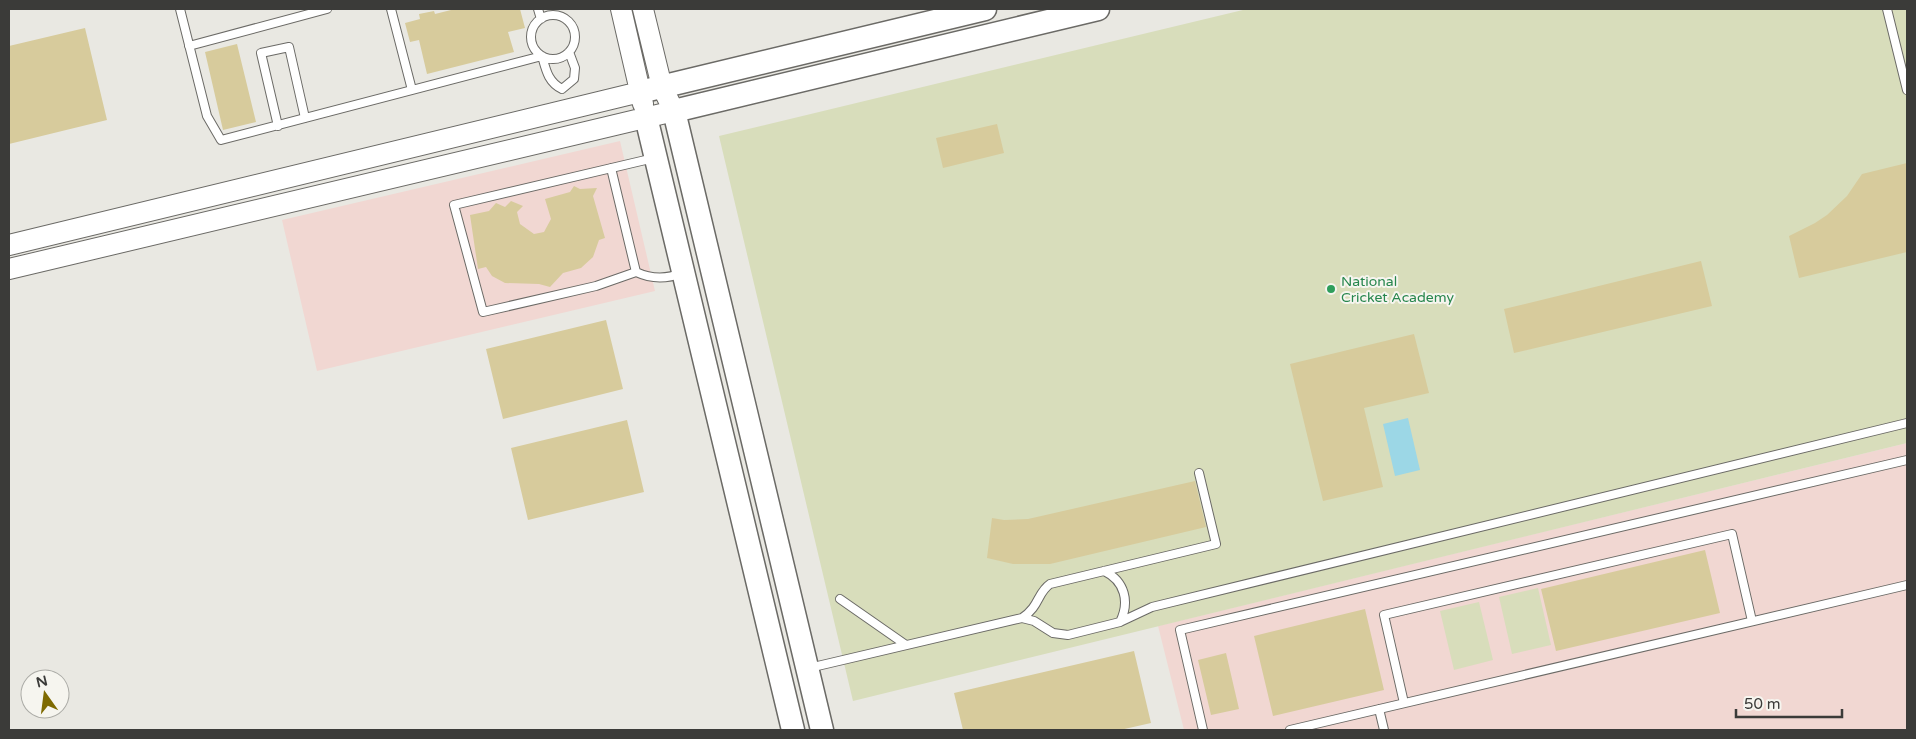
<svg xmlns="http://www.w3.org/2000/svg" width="1916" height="739" viewBox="0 0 1916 739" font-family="'Varela Round',sans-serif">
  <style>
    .commercial { fill: #f1d7d2 }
    .green { fill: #d8ddbb }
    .water { fill: #9cd7e6 }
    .building { fill: #d7cb9c }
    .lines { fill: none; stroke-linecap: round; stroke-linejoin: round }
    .service-casing { stroke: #6b6a66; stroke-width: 10 }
    .tertiary-casing { stroke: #6b6a66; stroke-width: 22 }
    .secondary-casing { stroke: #6b6a66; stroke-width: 25 }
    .service { stroke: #fff; stroke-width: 8 }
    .tertiary { stroke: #fff; stroke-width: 20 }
    .secondary { stroke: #fff; stroke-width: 22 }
    .leisure-dot { fill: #2e9e5b; stroke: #f6f5ef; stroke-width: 2 }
    .labels { text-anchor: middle; stroke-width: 4; stroke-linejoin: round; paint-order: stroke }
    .leisure-label { font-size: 14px; fill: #27864d; stroke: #f6f5ef; text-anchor: start }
  </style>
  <rect width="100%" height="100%" fill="#e9e8e2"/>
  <path class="commercial" d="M 620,141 L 655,291 L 317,371 L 282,220 Z
    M 1907,443 L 1907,730 L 1184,730 L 1158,626 Z"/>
  <path class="green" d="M 1247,9 L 1907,9 L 1907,443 L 853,701 L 719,136 Z
    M 1538,588 L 1551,645 L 1512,654 L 1499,597 Z
    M 1479,602 L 1493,660 L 1454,670 L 1440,611 Z"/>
  <path class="water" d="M 1408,418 L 1420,470 L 1395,476 L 1383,424 Z"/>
  <path class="building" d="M 455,9 L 520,9 L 525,28 L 508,32 L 514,52 L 427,74 L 419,40 L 410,42 L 405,23 L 420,19 L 419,14 L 434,11 L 435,14 Z
    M 85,28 L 107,120 L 9,144 L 9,46 Z
    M 237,44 L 256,122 L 223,130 L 205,52 Z
    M 997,124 L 1004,153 L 943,168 L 936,138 Z
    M 1907,163 L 1907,252 L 1799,278 L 1789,236 L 1815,223 L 1827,215 L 1847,196 L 1862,174 Z
    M 574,186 L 580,189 L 597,188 L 593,196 L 605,238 L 599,240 L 593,257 L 581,268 L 563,273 L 550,287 L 539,284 L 505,283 L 492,276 L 486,267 L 478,269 L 470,215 L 489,211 L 496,203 L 505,207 L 511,201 L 523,206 L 517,212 L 520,224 L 534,234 L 544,232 L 551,219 L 545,199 L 570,192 Z
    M 1701,261 L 1712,306 L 1514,353 L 1504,309 Z
    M 606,320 L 623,389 L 503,419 L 486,349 Z
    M 1414,334 L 1429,393 L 1364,408 L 1383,487 L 1323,501 L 1290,364 Z
    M 627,420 L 644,492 L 528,520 L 511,448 Z
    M 1195,481 L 1206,527 L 1050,564 L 1013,564 L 987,558 L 992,518 L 1004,520 L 1028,519 Z
    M 1705,550 L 1720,613 L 1556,651 L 1541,589 Z
    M 1365,609 L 1384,690 L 1273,716 L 1254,636 Z
    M 1134,651 L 1151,723 L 1120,730 L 963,730 L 954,693 Z
    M 1226,653 L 1239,709 L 1211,715 L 1198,660 Z"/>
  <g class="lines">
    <defs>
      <path id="service" d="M 180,9 L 207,116 L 221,140 L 542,56 C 546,70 548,82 562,89
        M 391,9 L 412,90
        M 538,9 L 541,19
        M 1887,9 L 1907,90
        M531 37a22 22 0 1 1 44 0a22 22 0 1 1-44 0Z
        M 189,46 L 327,9
        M 562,89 L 574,79 L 575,68 L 569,52
        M 278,126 L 261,53 L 289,47 L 305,118
        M 654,158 L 454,205 L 483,312 L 596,286 L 636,272 C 651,279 667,279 682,273
        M 611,168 L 636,272
        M 1104,571 C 1125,581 1130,602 1120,622
        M 840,599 L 906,645
        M 1022,618 L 1034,621 L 1053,633 L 1068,635 L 1120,622 L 1152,607 L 1907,423
        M 809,668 L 1022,618 C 1040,606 1037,593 1050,584 L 1216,544 L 1199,473
        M 1404,703 L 1384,615 L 1732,534 L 1752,621
        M 1379,709 L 1384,730
        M 1203,730 L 1180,630 L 1907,460
        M 1290,730 L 1907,585"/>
      <path id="tertiary" d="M 621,9 L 643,104
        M 9,245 L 640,92
        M 9,269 L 674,111 L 662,87 L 643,9"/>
      <path id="secondary" d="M 640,92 L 985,9
        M 646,117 L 793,730
        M 822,730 L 674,111 L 1098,9"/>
    </defs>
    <use href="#service" class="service-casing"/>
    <use href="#tertiary" class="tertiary-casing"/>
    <use href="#secondary" class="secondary-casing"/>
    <use href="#service" class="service"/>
    <use href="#tertiary" class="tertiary"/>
    <use href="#secondary" class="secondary"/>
  </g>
  <circle class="leisure-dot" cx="1331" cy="289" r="5"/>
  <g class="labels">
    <g class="leisure-label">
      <text x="1341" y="286">National<tspan x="1341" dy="16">Cricket Academy</tspan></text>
    </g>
  </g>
  <rect width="1916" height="739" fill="none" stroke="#3b3b39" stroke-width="20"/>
  <g transform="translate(45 694) rotate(346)"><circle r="24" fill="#f6f5ef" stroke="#ababa6"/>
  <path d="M0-4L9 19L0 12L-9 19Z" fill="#7e6a01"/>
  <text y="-8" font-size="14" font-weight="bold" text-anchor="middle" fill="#3b3b39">N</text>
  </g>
  <path d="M1736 709v8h106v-8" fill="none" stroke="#3b3b39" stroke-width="2.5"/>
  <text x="1744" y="709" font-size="15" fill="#3b3b39" stroke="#f6f5ef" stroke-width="4" paint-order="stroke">50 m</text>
</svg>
